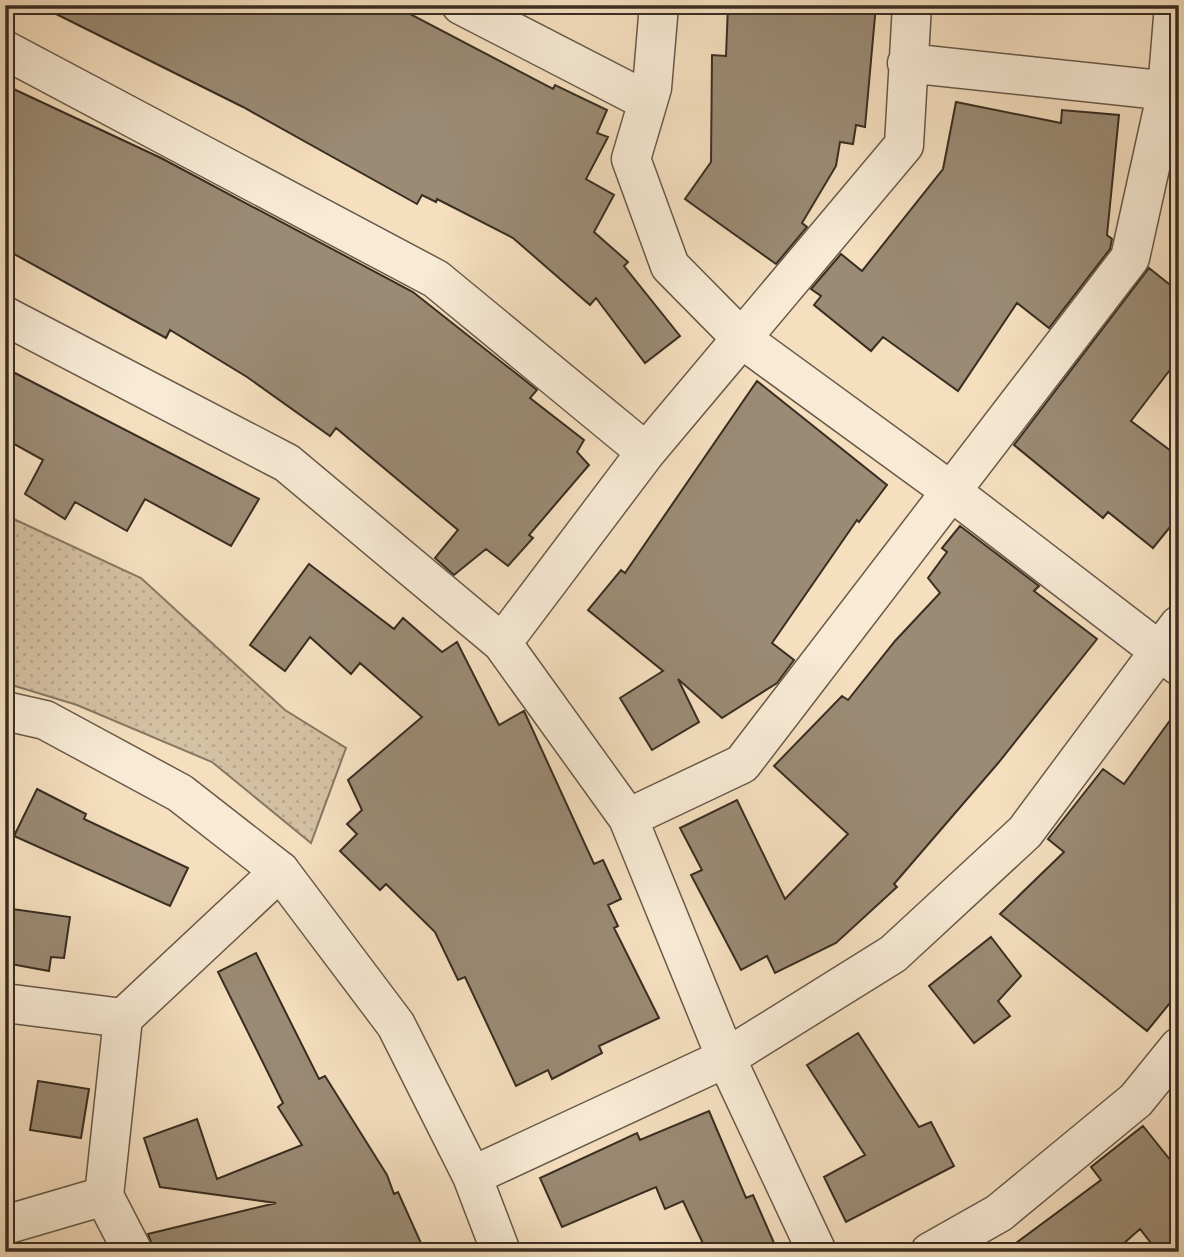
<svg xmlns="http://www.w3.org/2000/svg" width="1184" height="1257" viewBox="0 0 1184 1257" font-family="Cardo,serif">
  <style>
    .park { fill: url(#park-dots); stroke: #877863; stroke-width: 2 }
    .building { fill: #9b8a74; stroke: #392e22; stroke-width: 2 }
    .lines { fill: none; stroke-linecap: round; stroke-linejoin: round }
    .minor-casing { stroke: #685a49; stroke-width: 41 }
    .tertiary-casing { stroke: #685a49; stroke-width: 41 }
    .minor { stroke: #f8ead5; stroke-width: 38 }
    .tertiary { stroke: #f8ead5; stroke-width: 38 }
  </style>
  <defs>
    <pattern id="park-dots" width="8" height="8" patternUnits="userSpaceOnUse" patternTransform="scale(1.75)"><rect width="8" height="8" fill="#d5c1a4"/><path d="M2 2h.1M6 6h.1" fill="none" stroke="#b8a68d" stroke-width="1.8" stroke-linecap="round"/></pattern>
  </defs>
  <rect width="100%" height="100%" fill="#f5dfbf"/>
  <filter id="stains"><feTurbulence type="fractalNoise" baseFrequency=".00286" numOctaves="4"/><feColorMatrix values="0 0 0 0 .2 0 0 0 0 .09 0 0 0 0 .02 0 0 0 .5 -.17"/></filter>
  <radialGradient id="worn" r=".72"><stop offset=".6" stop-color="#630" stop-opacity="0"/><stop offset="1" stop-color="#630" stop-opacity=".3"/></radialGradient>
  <path class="park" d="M 5,515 L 141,578 L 285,710 L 346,748 L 311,843 L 212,762 L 77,705 L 5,683 Z"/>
  <path class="building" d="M 38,5 L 393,5 L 553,89 L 555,85 L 607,110 L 597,133 L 608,137 L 586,179 L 614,195 L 594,232 L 628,262 L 624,266 L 680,336 L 645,363 L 596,298 L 590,305 L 513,238 L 437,199 L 436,202 L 422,195 L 417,204 L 243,107 Z
    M 728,5 L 876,5 L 865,127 L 856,125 L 853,144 L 840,142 L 836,166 L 802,223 L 807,227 L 776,264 L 685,199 L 711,162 L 712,55 L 726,56 Z
    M 5,85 L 161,158 L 413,292 L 537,390 L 530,398 L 584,440 L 577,452 L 589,465 L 529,535 L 533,538 L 508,566 L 486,549 L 454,575 L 435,558 L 458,530 L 336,428 L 330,436 L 247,377 L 170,330 L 166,338 L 5,249 Z
    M 956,102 L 1061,123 L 1062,110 L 1119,115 L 1107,235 L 1112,239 L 1110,249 L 1049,328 L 1017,303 L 958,391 L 883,337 L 871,351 L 814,305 L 821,296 L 811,289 L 841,254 L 862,271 L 943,169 Z
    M 1149,268 L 1179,292 L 1179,358 L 1131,421 L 1179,457 L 1179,516 L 1153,548 L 1108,512 L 1103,518 L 1014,445 Z
    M 15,373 L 259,499 L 231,546 L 145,499 L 127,531 L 75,502 L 65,519 L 25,494 L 43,460 L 5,439 L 5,393 Z
    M 757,381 L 887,485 L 859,522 L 857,520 L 772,643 L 794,660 L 777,683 L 722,718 L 678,679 L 699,722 L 652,750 L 620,698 L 663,671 L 588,610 L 621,570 L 625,573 Z
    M 960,526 L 1039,586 L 1034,591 L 1097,639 L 999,762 L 894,884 L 897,887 L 836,943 L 775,973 L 767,956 L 741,970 L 691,875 L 702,870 L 680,828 L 737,800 L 785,899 L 848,834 L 774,766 L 842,696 L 848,700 L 895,641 L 940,593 L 928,578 L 947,552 L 942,548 Z
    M 309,564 L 394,629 L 403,618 L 442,652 L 457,642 L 499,725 L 524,711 L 594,864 L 603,860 L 621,899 L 608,905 L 618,926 L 614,928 L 659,1018 L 599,1046 L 602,1053 L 552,1079 L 548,1070 L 516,1086 L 465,977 L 458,980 L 435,932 L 386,884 L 380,890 L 340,851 L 357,834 L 347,824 L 362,810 L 348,780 L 422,717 L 360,663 L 351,674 L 310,637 L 285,671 L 250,645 Z
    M 1179,708 L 1179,992 L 1147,1031 L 1000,914 L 1064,852 L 1048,839 L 1103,769 L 1124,784 Z
    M 37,789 L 86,814 L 84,819 L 188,868 L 170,906 L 14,836 Z
    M 5,908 L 70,917 L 64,958 L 51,957 L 49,971 L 5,963 Z
    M 991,937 L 1021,976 L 998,1001 L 1010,1016 L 974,1043 L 929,986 Z
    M 256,953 L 319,1079 L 325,1076 L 387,1175 L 394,1194 L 398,1192 L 425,1252 L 155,1252 L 148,1234 L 276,1203 L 160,1187 L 144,1138 L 197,1119 L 217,1179 L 302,1145 L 278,1107 L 283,1103 L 218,972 Z
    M 858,1033 L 919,1127 L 931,1122 L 954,1166 L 846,1222 L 824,1177 L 865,1155 L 807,1065 Z
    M 38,1081 L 89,1089 L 81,1138 L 30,1130 Z
    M 709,1111 L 746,1198 L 753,1195 L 778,1252 L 707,1252 L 683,1201 L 665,1209 L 656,1187 L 562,1227 L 540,1178 L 637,1133 L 640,1140 Z
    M 1143,1126 L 1179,1171 L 1179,1252 L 1158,1252 L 1140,1229 L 1114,1252 L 1004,1252 L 1101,1180 L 1091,1167 Z"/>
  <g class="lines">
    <defs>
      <path id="minor" d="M 461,5 L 647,101
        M 659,5 L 652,88 L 631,159 L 670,266 L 742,339 L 952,492 L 1179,666
        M 5,50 L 436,279 L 646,452
        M 907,63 L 1179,92
        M 5,316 L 287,463 L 502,643 L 628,818 L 726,1058 L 817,1252
        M 502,643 L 646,452 L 904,145 L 912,5
        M 628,818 L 742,764 L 1130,258 L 1167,91 L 1174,5
        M 5,1003 L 123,1018 L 280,871
        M 104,1196 L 123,1018
        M 5,1225 L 104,1196 L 133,1252
        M 930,1252 L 999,1213 L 1136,1100 L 1179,1047"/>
      <path id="tertiary" d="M 5,711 L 45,720 L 180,793 L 280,871 L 396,1025 L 472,1176 L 501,1252
        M 472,1176 L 726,1058 L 893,954 L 1025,832 L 1179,625"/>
    </defs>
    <use href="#minor" class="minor-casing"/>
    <use href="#tertiary" class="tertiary-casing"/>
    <use href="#minor" class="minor"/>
    <use href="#tertiary" class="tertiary"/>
  </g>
  <rect width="1184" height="1257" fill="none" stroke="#f5dfbf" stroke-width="28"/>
  <rect x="7" y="7" width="1170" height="1243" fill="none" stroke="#392e22" stroke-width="3.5"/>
  <rect x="14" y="14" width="1156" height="1229" fill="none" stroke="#392e22" stroke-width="2"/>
  <rect width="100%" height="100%" filter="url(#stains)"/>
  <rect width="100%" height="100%" fill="url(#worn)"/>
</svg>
